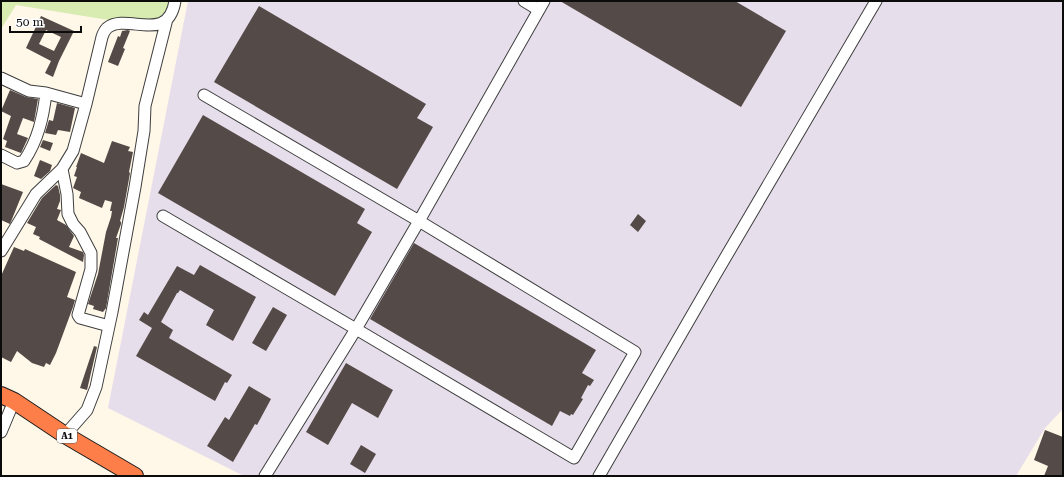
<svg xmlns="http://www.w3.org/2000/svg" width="1064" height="477" viewBox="0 0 1064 477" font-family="'Roboto Serif',serif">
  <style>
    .industrial { fill: #e7deeb }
    .green { fill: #d8ebb1 }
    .building { fill: #544a47; fill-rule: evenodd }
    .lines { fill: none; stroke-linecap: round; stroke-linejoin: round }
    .minor-casing { stroke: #3e3e3e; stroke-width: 13 }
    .highway-casing { stroke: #1c1c1c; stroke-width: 18 }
    .minor { stroke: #fff; stroke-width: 11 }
    .highway { stroke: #fd7e49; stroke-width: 16 }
    .labels { text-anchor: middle; stroke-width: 4; stroke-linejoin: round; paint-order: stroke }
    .shield { fill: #fff; stroke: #545454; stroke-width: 1 }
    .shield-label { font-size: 9px; font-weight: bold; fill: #0b0b0b }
  </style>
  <rect width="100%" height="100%" fill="#fff7e8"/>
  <path class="industrial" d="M 188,1 L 1063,1 L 1063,409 L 1045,428 L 1016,476 L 244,476 L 108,408 Z"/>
  <path class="green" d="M 1,1 L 170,1 L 164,29 L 16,5 L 1,29 Z"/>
  <path class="building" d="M 560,1 L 735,1 L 786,31 L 741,107 Z
    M 259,6 L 426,104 L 417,118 L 433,127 L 397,189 L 214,82 Z
    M 41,16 L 74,31 L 59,61 L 53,77 L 45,73 L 51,61 L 26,48 ZM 46,30 L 61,37 L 54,51 L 39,44 Z
    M 128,30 L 130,31 L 123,48 L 125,49 L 118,66 L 108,62 L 118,36 L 120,37 L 122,31 Z
    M 10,90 L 26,97 L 38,99 L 34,122 L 23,118 L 17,134 L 28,138 L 21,153 L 5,147 L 7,141 L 3,139 L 11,116 L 1,111 Z
    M 57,103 L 75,108 L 70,132 L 58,130 L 56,135 L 45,133 L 49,120 L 53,121 Z
    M 203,115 L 365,209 L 357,223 L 372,232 L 335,296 L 158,193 Z
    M 43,140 L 53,143 L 50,151 L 40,147 Z
    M 112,141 L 130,147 L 128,151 L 133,152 L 129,172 L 130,173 L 124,207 L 120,221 L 121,222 L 121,224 L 116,238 L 118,238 L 106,308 L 103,312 L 93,309 L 94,306 L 88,304 L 98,274 L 106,232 L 111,217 L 112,211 L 110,211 L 112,202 L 105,200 L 102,208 L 79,198 L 81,192 L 73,188 L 77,177 L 74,176 L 77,167 L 76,167 L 81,153 L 104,163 Z
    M 40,160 L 52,165 L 50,171 L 41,179 L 34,176 Z
    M 1,184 L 23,192 L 10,224 L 1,220 Z
    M 56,185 L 58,186 L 60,195 L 60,201 L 57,209 L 61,210 L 57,220 L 66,225 L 74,236 L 69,247 L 83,252 L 84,255 L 83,262 L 39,239 L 40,237 L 33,234 L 36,227 L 27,223 L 42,198 Z
    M 638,214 L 646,221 L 638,232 L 630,225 Z
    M 414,243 L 596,350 L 582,373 L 594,380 L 590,386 L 588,385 L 581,398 L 583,399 L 573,415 L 571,414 L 570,416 L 560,411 L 552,426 L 370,319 Z
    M 14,247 L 24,251 L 25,249 L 76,272 L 67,297 L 75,300 L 73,307 L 56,353 L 50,365 L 46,363 L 44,367 L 32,363 L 17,351 L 11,362 L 1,357 L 1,276 Z
    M 200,265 L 256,297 L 233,341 L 206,325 L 214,310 L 180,290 L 178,293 L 177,293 L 161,322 L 173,330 L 169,338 L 232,375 L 227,383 L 225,382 L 215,401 L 136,356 L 152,328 L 139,320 L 144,312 L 148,315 L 177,266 L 194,275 Z
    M 273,307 L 287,315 L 266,351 L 252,343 Z
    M 94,346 L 97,347 L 87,390 L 80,388 Z
    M 346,363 L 393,390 L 378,418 L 352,403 L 328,445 L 306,432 Z
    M 249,386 L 271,399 L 257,425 L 255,424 L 233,462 L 207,446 L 225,417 L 229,420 Z
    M 1045,430 L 1063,437 L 1063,476 L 1044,476 L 1048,466 L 1034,460 Z
    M 361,445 L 376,454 L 365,473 L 350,464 Z"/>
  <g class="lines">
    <defs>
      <path id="minor" d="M 524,1 L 539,10
        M 1,78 L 29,91 L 46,93 L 86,104
        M 1,155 L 17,163 L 24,161 C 38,140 43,118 46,93
        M 62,169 L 67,194 L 68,214 L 73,224 L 80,232 L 91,253 L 91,269 L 78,315 L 80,318 L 109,326
        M 163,216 L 356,329 L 574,458 L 635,352 L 419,221 L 204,95
        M 1,251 L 36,194 L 62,169 L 73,151 L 86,104 L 102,37 C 103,34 105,30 107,28 C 127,12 168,45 175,1
        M 1,432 L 14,401
        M 65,435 L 87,410 L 96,387 L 112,312 L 135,187 L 144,131 L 145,106 L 167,19
        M 265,476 L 356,329 L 419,221 L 544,1
        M 599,476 L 714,277 L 876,1"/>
      <path id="highway" d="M 1,395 L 14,401 L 65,435 L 135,476"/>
    </defs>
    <use href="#minor" class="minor-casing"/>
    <use href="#highway" class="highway-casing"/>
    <use href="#minor" class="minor"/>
    <use href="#highway" class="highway"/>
  </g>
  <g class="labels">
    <rect class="shield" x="57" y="429" width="20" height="14" rx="3"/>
    <g class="shield-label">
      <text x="67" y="439">A1</text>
    </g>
  </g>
  <rect width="1064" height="477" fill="none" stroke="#0b0b0b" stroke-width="4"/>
  <path d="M10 26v6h71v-6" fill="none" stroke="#0b0b0b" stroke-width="2"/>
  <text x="16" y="26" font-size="12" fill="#0b0b0b" stroke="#ffffff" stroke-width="3" paint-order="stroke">50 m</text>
</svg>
